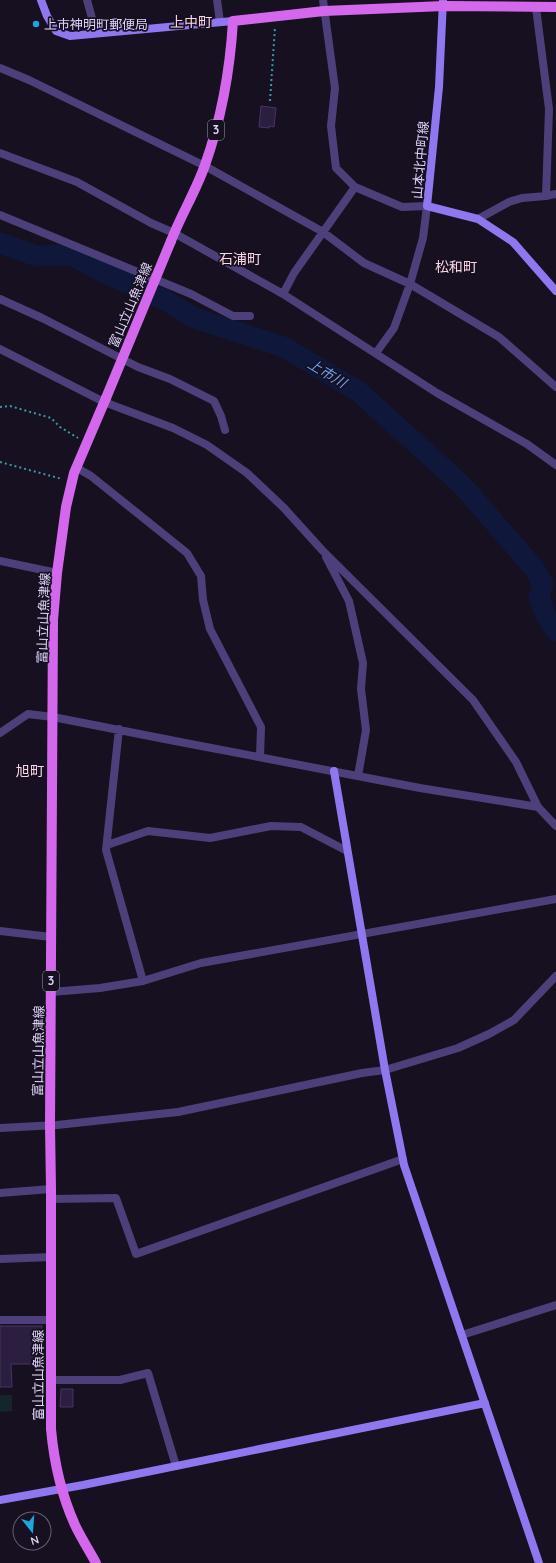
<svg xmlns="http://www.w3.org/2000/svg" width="556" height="1563" viewBox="0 0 556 1563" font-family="Quicksand,'Noto Sans JP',sans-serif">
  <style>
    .green { fill: #142629 }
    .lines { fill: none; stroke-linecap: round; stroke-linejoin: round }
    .river { stroke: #0f173a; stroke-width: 21 }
    .building { fill: #2b1e3f; stroke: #473368 }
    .path { stroke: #3c98a6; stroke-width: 2; stroke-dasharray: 2 3; stroke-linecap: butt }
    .street { stroke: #4d407a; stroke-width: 8 }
    .secondary { stroke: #9076ef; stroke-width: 8 }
    .primary { stroke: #d468ed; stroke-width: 10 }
    .primary-bridge { stroke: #d468ed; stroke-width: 10 }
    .poi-dot { fill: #1aa7e0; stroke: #161020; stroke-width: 1.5 }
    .labels { text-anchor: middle; stroke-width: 3.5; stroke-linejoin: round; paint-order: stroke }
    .shield { fill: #161020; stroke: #a399b9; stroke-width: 1 }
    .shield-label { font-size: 12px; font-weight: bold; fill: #dfd4fa }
    .poi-label { font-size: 13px; fill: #dfd4fa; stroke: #161020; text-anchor: start }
    .street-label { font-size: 13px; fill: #dfd4fa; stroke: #161020 }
    .neighbourhood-label { font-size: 14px; fill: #fad6e6; stroke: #161020 }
    .water-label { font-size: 14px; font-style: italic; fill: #6e9bee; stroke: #161020 }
  </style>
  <rect width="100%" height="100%" fill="#161020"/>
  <path class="green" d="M 0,1395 L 12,1395 L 12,1411 L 0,1412 Z"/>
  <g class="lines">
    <path class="river" d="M 0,243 L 37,256 L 71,255 L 107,274 L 163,299 L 195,318 L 284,347 L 359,392 L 462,485 L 533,567 L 543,584 L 539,597 L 545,614 L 556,631"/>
  </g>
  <path class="building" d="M 261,106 L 276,108 L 274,127 L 269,126 L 269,128 L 259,127 Z
    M 0,1326 L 42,1326 L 43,1352 L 35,1353 L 36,1364 L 11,1364 L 12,1387 L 0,1387 Z
    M 61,1389 L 73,1389 L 73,1407 L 60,1407 Z"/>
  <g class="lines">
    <path class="path" d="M 270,101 L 275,27
      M 0,407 L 10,406 L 51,418 L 60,427 L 78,438
      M 0,462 L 62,479"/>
    <path class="street" d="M 87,0 L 96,33
      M 217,0 L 220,22
      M 0,68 L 29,80 L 205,166 L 323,232 L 364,263 L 410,284 L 499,337 L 556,387
      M 0,153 L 77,182 L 151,223 L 174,233 L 283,294 L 437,393 L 527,444 L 556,465
      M 355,187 L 402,207 L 427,206 L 423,238 L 410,284 L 394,328 L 376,353
      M 546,196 L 556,194
      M 0,215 L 191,294 L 233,316 L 250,316
      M 478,219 L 509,202 L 522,198 L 546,196 L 549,109 L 536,8
      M 283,294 L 294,273 L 355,187 L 336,168 L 331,126 L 335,88 L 323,0
      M 0,299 L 42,318 L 138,367 L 170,379 L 214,401 L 221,416 L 225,430
      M 0,349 L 104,402 L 173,428 L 207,445 L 247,473 L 284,508 L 322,550 L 473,700 L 516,762 L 538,807 L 556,826
      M 77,468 L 91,476 L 187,553 L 201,576 L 203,600 L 210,629 L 261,727 L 260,757
      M 326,557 L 349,601 L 363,663 L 361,689 L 366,730 L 358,776
      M 0,561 L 57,573
      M 119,729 L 106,850 L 143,981 L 201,963 L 556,899
      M 0,733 L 28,714 L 53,717 L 175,741 L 420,788 L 538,807
      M 107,845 L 148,831 L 210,838 L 271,826 L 301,827 L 347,851
      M 0,931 L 51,937
      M 51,992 L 100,988 L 143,981
      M 0,1128 L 57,1125 L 178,1112 L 362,1073 L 385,1070 L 458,1048 L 489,1034 L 514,1020 L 556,976
      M 0,1193 L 51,1189
      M 51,1199 L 116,1198 L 136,1254 L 403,1159
      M 0,1259 L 51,1257
      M 0,1320 L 51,1320
      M 462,1335 L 556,1305
      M 51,1380 L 120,1380 L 148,1373 L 176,1466"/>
    <path class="secondary" d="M 41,0 L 47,16 L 56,31 L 70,36 L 233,21
      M 443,0 L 439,87 L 427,206 L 478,219 L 513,242 L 556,291
      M 334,771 L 385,1070 L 404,1165 L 539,1563
      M 0,1500 L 83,1485 L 485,1403"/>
    <path class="primary" d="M 171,241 C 181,215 196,191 205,165 C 222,117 230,71 233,21 L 324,11 L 444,6 L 556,7
      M 96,1563 C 89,1550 81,1538 75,1525 C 61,1494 54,1462 51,1429 L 51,1189 L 50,1126 L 53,620 L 57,573 L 66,507 L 74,473 L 106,398"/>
    <path class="primary-bridge" d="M 106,398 L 171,241"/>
  </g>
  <circle class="poi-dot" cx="36" cy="24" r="4"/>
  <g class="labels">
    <g class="shield">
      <rect x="208" y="120" width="16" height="20" rx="3"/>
      <rect x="43" y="971" width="16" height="20" rx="3"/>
    </g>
    <g class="shield-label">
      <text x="216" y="134">3</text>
      <text x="51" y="985">3</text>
    </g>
    <g class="poi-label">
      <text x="44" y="29">上市神明町郵便局</text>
    </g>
    <g class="street-label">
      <text transform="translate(420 160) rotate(-85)" y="5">山本北中町線</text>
      <text transform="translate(130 305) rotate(-67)" y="5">富山立山魚津線</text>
      <text transform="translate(43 618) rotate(-88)" y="5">富山立山魚津線</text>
      <text transform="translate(38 1051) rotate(-89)" y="5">富山立山魚津線</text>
      <text transform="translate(38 1375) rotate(-90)" y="5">富山立山魚津線</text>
    </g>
    <g class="neighbourhood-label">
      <text x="191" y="27">上中町</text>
      <text x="240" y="264">石浦町</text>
      <text x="456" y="272">松和町</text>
      <text x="30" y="776">旭町</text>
    </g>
    <g class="water-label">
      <text transform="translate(327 373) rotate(31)" y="5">上市川</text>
    </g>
  </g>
  <g transform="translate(32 1531) rotate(163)"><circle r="19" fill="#161020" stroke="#665e77"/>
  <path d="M0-3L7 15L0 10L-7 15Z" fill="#1aa7e0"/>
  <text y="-6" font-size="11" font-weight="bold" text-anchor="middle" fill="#dfd4fa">N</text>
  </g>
</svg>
